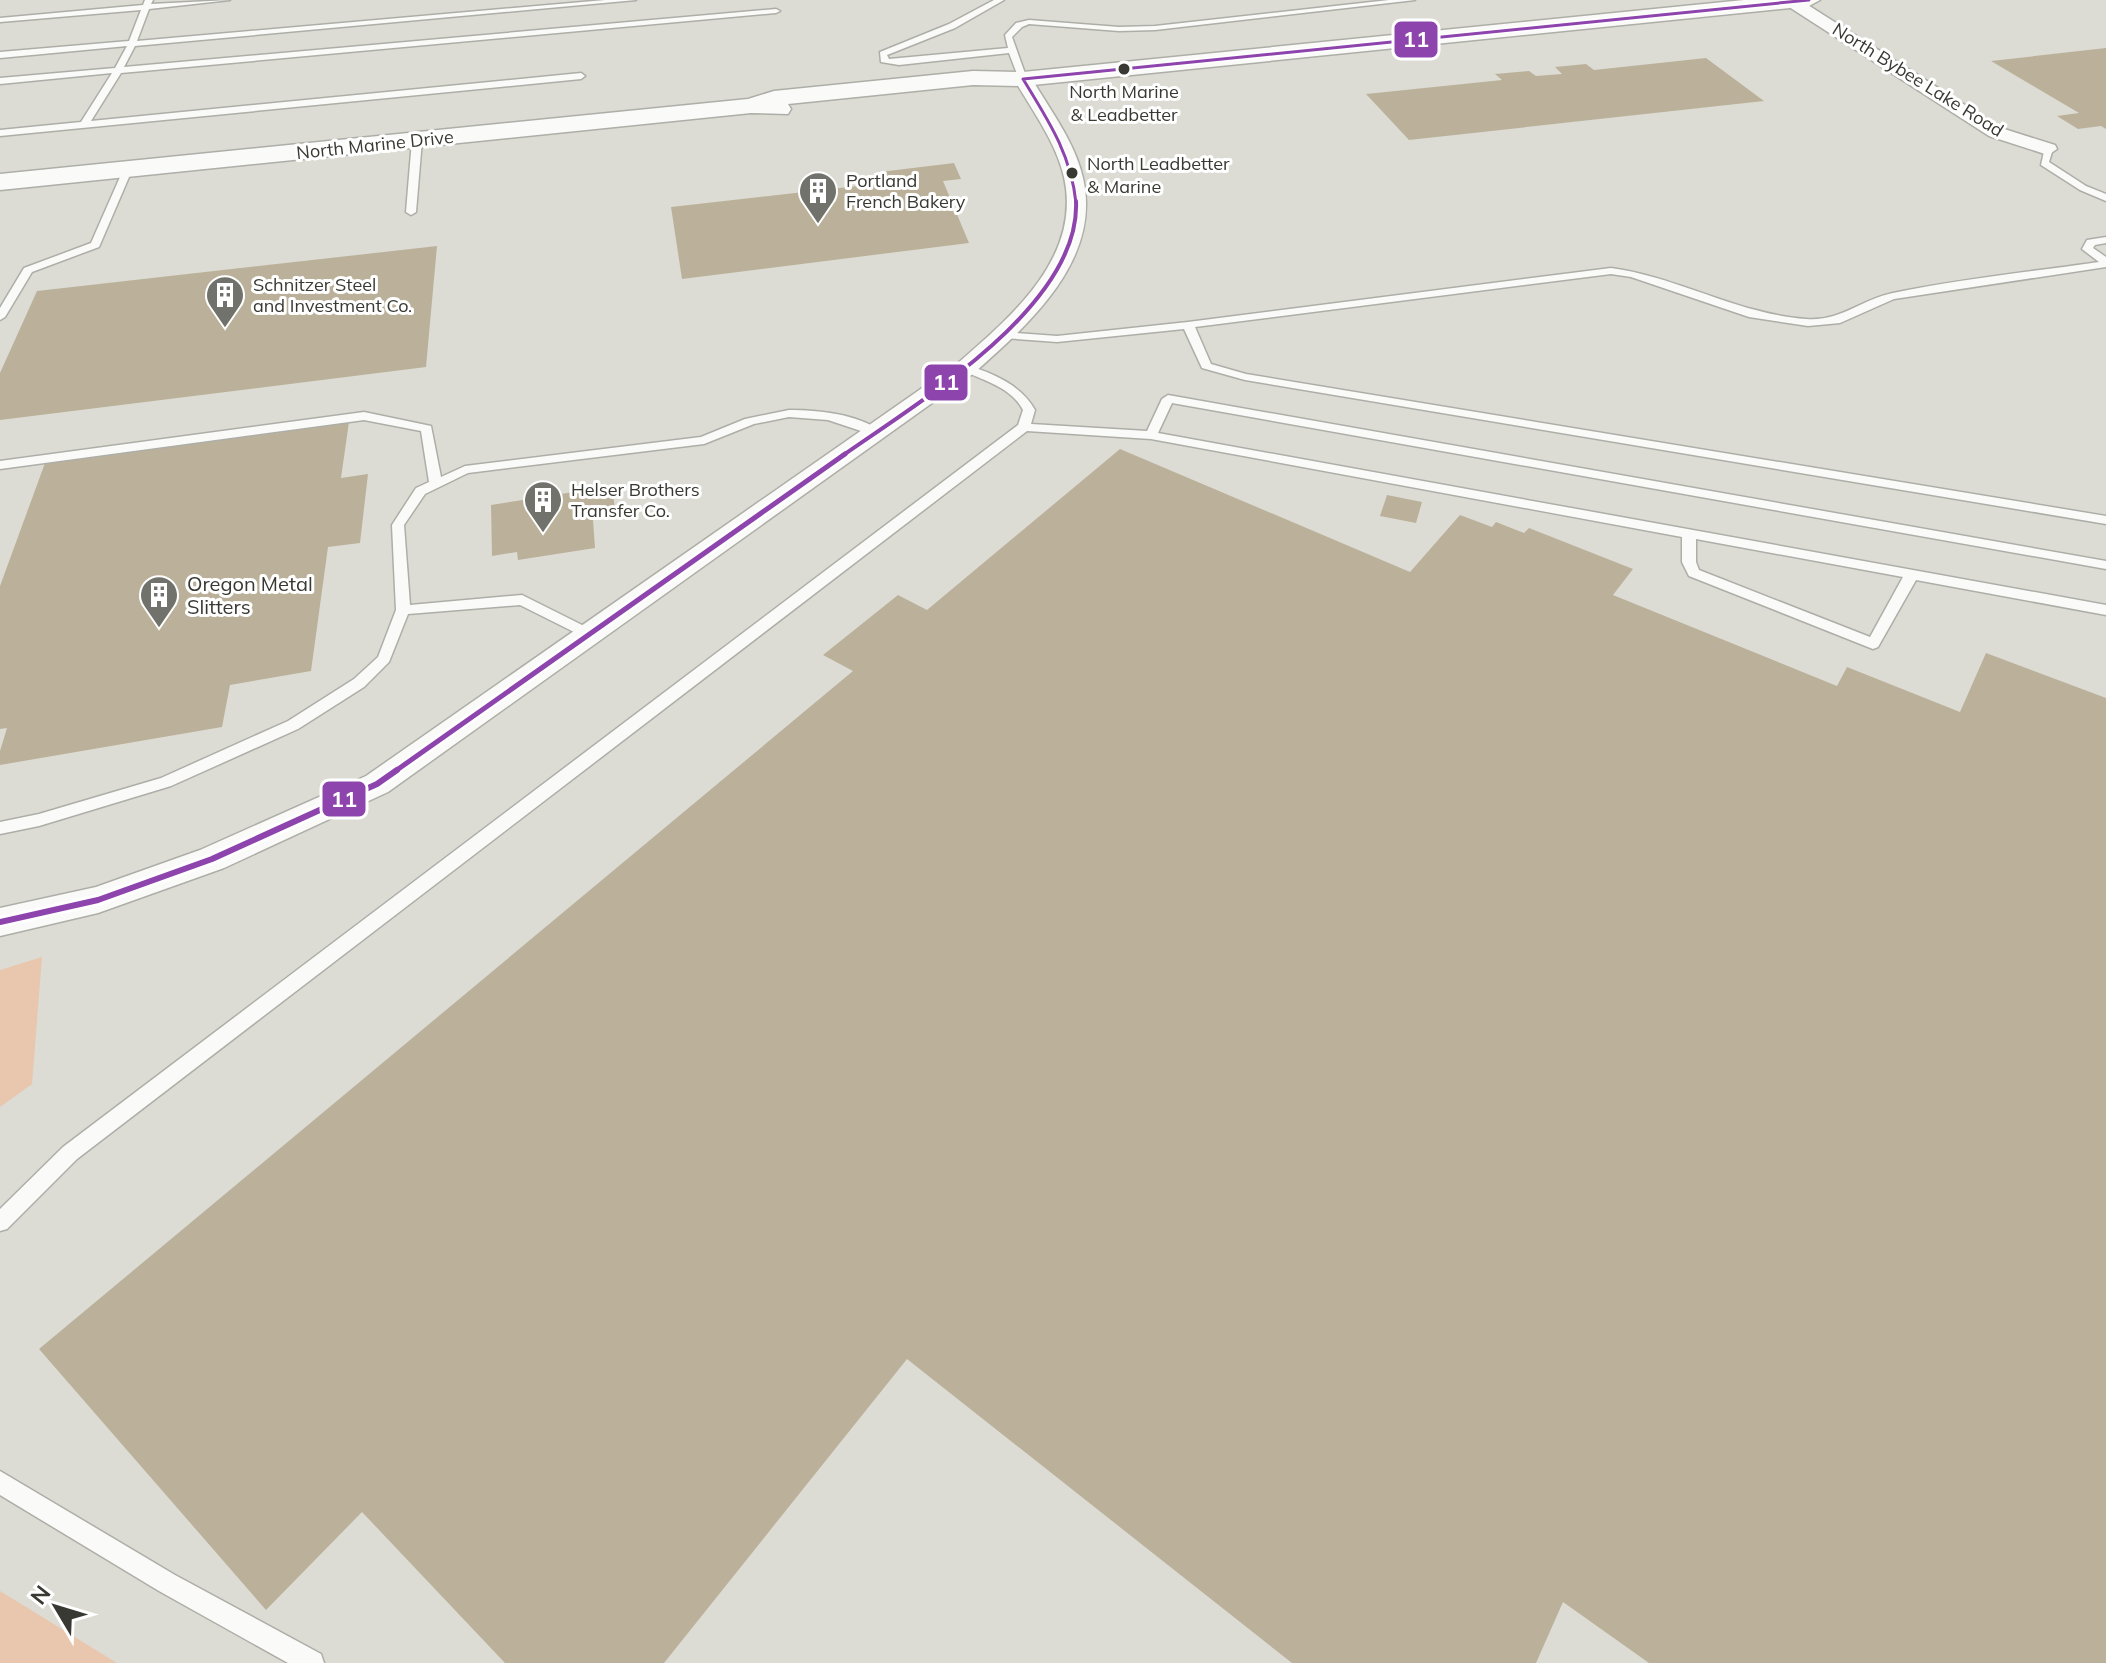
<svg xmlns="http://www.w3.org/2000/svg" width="2106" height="1663" viewBox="0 0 2106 1663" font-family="Mulish,sans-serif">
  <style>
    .green { fill: #e9c6ae }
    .building { fill: #bbb19a }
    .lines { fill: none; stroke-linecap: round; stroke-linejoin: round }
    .lane-casing { stroke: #aeaea8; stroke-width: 3 }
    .street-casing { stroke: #aeaea8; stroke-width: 3 }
    .secondary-casing { stroke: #aeaea8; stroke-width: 3 }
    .lane { fill: #fafaf9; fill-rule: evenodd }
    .street { fill: #fafaf9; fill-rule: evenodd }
    .secondary { fill: #fafaf9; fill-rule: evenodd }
    .bus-1-far3-casing { stroke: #fff; stroke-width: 6 }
    .bus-1-far2-casing { stroke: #fff; stroke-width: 8 }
    .bus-1-far1-casing { stroke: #fff; stroke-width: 10 }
    .bus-1-casing { stroke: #fff; stroke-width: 12 }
    .bus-1-far3 { stroke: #8e44ad; stroke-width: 3 }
    .bus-1-far2 { stroke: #8e44ad; stroke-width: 4 }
    .bus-1-far1 { stroke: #8e44ad; stroke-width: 5 }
    .bus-1 { stroke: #8e44ad; stroke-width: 6 }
    .bus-dot { fill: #383932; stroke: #fff; stroke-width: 3 }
    .labels { text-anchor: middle; stroke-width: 6; stroke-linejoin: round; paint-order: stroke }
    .far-street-label { font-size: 18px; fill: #383932; stroke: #fff }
    .bus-label { font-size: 18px; fill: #383932; stroke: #fff }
    .far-poi-label { font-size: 18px; fill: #383932; stroke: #fff; text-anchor: start }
    .poi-label { font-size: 20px; fill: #383932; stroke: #fff; text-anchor: start }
    .line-badge { stroke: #fff; stroke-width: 3 }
    .badge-label { font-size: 22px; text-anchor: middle; font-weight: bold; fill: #fff }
  </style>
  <rect width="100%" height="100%" fill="#dcdcd4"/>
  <path class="green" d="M 42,957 L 32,1084 L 0,1107 L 0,970 Z
    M 0,1591 L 117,1663 L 0,1663 Z"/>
  <path class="building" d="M 2106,48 L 2106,129 L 2101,126 L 2078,129 L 2057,116 L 2079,113 L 1991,61 Z
    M 1706,58 L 1764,101 L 1409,140 L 1366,94 L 1502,80 L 1495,74 L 1529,71 L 1536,76 L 1562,74 L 1555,67 L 1586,64 L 1594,70 Z
    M 954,163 L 961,179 L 943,181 L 969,243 L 682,279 L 671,207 L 884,183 L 880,172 Z
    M 437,246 L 426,367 L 0,420 L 0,373 L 37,291 Z
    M 349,422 L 341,478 L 368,474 L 360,543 L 328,547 L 311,671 L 230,685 L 222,727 L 0,765 L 0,751 L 7,728 L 0,729 L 0,586 L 45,463 Z
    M 1120,449 L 1410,572 L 1460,515 L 1492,527 L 1496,522 L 1524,533 L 1529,528 L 1633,569 L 1613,595 L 1837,686 L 1847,667 L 1960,712 L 1986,653 L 2106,698 L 2106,1663 L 1649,1663 L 1563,1602 L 1536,1663 L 1292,1663 L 907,1359 L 664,1663 L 505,1663 L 362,1512 L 266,1610 L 39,1349 L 853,671 L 823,655 L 898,595 L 927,610 Z
    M 612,486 L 616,517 L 593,520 L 595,548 L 518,560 L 517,552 L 492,556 L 491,505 Z
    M 1387,495 L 1422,502 L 1416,523 L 1380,516 Z"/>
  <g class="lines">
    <defs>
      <path id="lane" d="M 145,0 L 153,0 L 151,4 L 230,0 L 149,9 L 137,41 L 605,0 L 636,0 L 135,46 L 124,67 L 776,9 L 780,11 L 776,13 L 121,73 L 91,121 L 581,73 L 585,76 L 581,79 L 0,136 L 0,130 L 81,122 L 112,73 L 0,84 L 0,78 L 115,68 L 127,46 L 0,58 L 0,52 L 129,41 L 141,10 L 0,22 L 0,18 L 143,5 Z
        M 994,0 L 1004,0 L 955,28 L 887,55 L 889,59 L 1008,48 L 1005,35 L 1016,23 L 1029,20 L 1119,27 L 1155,26 L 1389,0 L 1415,0 L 1155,30 L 1119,31 L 1029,24 L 1022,27 L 1012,37 L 1027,79 L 1023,82 L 1019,79 L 1009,53 L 899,65 L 881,62 L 880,52 L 949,24 Z
        M 417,137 L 422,140 L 416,212 L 411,215 L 406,212 L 412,140 Z
        M 2045,147 L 2053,149 L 2049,162 L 2086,186 L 2106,194 L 2106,201 L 2080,190 L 2041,165 Z
        M 124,168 L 132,170 L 99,247 L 32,272 L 5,317 L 0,320 L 0,308 L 24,268 L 91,243 Z
        M 2106,237 L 2106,243 L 2095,245 L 2093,248 L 2106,257 L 2106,267 L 1894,299 L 1840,323 L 1808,326 L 1749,317 L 1631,277 L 1611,274 L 1195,327 L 1211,364 L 1246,374 L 2106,516 L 2106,524 L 1245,380 L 1202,368 L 1184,329 L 1057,342 L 1004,338 L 998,335 L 1004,332 L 1057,336 L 1188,322 L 1611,268 C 1678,277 1738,314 1806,319 C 1840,322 1862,299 1893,293 C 1961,279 2030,272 2099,262 L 2082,249 L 2087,240 Z
        M 966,365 C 993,373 1021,385 1035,410 L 1031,424 L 1147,431 L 1162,399 L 1168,395 L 2106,561 L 2106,569 L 1172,403 L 1158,433 L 2106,605 L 2106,615 L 1916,580 L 1878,647 L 1873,649 L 1689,576 L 1682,562 L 1682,537 L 1151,439 L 1027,431 L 77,1159 L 7,1229 L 0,1231 L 0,1209 L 63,1147 L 1018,425 L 1023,410 C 1011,387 984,381 962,370 L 962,366 ZM 1696,539 L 1903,577 L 1870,637 L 1699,570 L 1696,562 Z
        M 789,410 C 819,410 858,414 882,432 L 876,436 L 828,420 L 789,417 L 754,424 L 704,444 L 468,473 L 425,494 L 404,525 L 410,605 L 522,595 L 594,631 L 596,634 L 594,637 L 584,637 L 520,605 L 408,614 L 389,662 L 364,687 L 298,729 L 171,786 L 39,826 L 0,834 L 0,822 L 39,814 L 161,778 L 288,721 L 354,679 L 378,657 L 396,610 L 392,525 L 416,488 L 429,482 L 421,431 L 364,420 L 0,469 L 0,461 L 364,412 L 431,426 L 441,477 L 465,466 L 701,437 L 745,419 Z
        M 0,1471 L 175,1575 L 321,1654 L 324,1663 L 288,1663 L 159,1591 L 0,1495 Z"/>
      <path id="street" d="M 1786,0 L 1800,0 L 2001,128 L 2055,145 L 2057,149 L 2048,155 L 1989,136 L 1786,5 Z
        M 1023,74 L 1032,79 C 1050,110 1075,142 1083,178 C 1102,260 1029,324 974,373 L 388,792 L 224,868 L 98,913 L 0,936 L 0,908 L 96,887 L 200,850 L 366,776 L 958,363 C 1012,316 1082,257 1064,177 C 1056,142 1032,110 1014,79 Z"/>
      <path id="secondary" d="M 1744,0 L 1820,0 L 1809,6 L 1023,86 L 973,85 L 788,104 L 791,109 L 788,114 L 751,113 L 0,190 L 0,174 L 748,99 L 774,91 L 973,71 L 1023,72 Z"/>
    </defs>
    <use href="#lane" class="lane-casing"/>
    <use href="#street" class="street-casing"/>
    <use href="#secondary" class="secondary-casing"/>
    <use href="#lane" class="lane"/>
    <use href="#street" class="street"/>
    <use href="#secondary" class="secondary"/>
    <defs>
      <path id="bus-1-far3" d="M 1023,79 L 1809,0
        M 1023,79 C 1048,120 1071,154 1076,203"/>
      <path id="bus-1-far2" d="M 842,456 C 917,403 1081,306 1076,201"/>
      <path id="bus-1-far1" d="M 394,772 L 845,454"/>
      <path id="bus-1" d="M 0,922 L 98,900 L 212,859 L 377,784 L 397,770"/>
    </defs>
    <use href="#bus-1-far3" class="bus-1-far3-casing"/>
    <use href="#bus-1-far2" class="bus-1-far2-casing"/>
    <use href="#bus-1-far1" class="bus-1-far1-casing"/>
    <use href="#bus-1" class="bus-1-casing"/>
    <use href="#bus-1-far3" class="bus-1-far3"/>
    <use href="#bus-1-far2" class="bus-1-far2"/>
    <use href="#bus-1-far1" class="bus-1-far1"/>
    <use href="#bus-1" class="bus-1"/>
  </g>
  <defs>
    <symbol id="building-pin" viewBox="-11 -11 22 30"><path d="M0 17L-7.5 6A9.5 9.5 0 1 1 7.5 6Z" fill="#71726b" stroke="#fff"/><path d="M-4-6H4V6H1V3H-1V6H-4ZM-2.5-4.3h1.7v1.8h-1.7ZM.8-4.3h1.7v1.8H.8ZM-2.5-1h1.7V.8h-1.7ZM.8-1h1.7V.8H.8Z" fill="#fff"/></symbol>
  </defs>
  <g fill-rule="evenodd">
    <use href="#building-pin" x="796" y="169" width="44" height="60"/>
    <use href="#building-pin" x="203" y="273" width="44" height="60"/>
    <use href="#building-pin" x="521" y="478" width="44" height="60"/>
    <use href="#building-pin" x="137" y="573" width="44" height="60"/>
  </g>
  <g class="bus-dot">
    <circle cx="1124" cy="69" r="7"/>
    <circle cx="1072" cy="173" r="7"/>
  </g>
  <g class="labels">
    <g class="far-street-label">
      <text transform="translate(1918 80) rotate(32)" y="6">North Bybee Lake Road</text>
      <text transform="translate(375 145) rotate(-6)" y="6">North Marine Drive</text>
    </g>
    <g class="bus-label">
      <text x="1124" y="98">North Marine<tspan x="1124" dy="23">&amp; Leadbetter</tspan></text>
      <text x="1087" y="170" text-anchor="start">North Leadbetter<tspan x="1087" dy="23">&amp; Marine</tspan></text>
    </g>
    <g class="far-poi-label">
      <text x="846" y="187">Portland<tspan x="846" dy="21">French Bakery</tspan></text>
      <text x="253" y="291">Schnitzer Steel<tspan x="253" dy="21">and Investment Co.</tspan></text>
      <text x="571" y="496">Helser Brothers<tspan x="571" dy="21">Transfer Co.</tspan></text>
    </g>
    <g class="poi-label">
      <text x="187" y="591">Oregon Metal<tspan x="187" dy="23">Slitters</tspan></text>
    </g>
  </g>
  <g class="line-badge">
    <rect x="1393" y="20" width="46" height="39" rx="8" fill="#8e44ad"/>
    <rect x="923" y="363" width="46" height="39" rx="8" fill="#8e44ad"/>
    <rect x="321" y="780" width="46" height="38" rx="8" fill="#8e44ad"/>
  </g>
  <g class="badge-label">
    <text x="1416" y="47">11</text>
    <text x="946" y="390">11</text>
    <text x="344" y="807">11</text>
  </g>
  <g transform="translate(56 1607) rotate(308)" stroke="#ffffff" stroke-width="6" paint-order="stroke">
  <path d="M0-6L14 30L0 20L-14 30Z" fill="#383932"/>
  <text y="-12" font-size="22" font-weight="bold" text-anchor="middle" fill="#383932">N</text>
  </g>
</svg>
